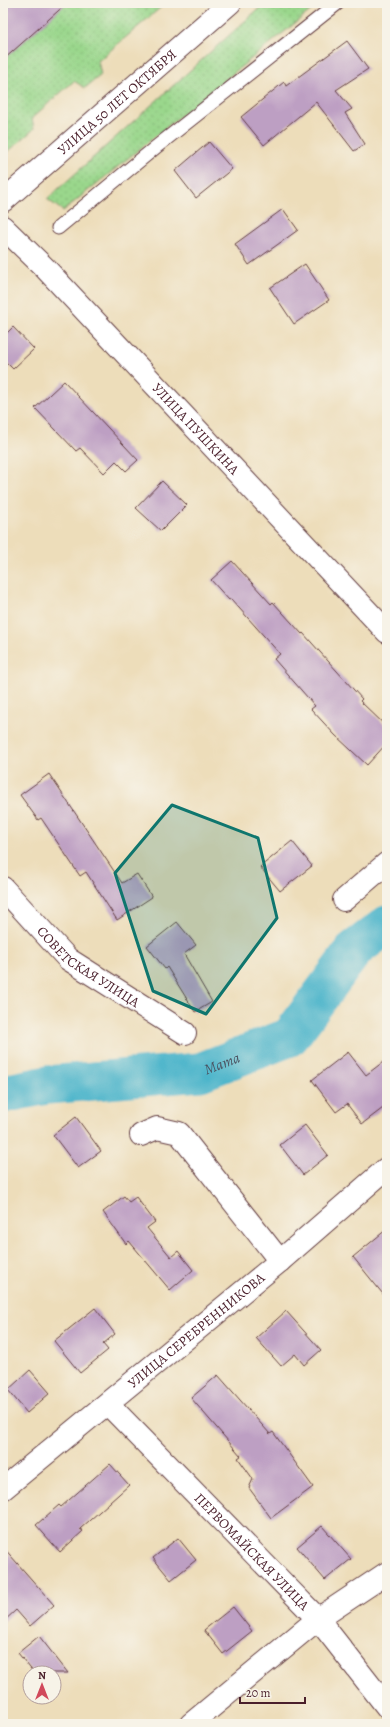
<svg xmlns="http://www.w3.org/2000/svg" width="390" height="1727" viewBox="0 0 390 1727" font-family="Alegreya,serif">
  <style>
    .grass { fill: url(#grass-dots); stroke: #727b5c }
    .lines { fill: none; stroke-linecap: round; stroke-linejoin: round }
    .river { stroke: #4db5cb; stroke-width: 39 }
    .building { fill: #bd9fc3 }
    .lane-casing { stroke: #623c40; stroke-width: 15 }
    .street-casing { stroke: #623c40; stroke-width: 24 }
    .secondary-casing { stroke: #623c40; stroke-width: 24 }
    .lane { stroke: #fff; stroke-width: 13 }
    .street { stroke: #fff; stroke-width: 22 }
    .secondary { stroke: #fff; stroke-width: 22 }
    .marked { fill: #0f766e; fill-opacity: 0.2; stroke: #0f766e; stroke-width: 3; stroke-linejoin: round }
    .labels { text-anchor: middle; stroke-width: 4; stroke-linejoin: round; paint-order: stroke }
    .street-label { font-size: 14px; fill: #4a1f2b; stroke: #f7f3e8 }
    .water-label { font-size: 15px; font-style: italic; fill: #4b5463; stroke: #f7f3e8 }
  </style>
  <defs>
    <pattern id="grass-dots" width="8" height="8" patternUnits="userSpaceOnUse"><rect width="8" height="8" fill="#9ad78c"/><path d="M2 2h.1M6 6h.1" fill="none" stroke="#86b879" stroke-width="1.8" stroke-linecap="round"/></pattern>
  </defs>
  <rect width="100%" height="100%" fill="#f7f3e8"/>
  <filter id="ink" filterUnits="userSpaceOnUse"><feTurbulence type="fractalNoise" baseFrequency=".025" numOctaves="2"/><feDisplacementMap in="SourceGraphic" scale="8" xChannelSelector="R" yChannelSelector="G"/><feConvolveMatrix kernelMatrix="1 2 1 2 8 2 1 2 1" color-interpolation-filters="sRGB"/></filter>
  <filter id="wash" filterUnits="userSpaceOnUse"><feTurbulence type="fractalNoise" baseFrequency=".012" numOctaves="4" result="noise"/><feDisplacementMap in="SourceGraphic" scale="16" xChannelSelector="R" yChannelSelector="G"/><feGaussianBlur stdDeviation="0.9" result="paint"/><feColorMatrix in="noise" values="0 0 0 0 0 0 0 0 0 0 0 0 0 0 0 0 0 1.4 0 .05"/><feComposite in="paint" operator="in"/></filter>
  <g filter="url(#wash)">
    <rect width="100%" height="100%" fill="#edddba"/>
    <path class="grass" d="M 67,3 L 166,3 L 98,61 L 101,75 L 85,88 L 74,81 L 32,118 L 34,129 L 3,156 L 3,60 Z
      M 265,3 L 320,3 L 63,211 L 47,199 Z"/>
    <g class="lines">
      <path class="river" id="s1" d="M 3,1094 L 47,1085 L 200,1072 L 290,1037 L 355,949 L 387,925"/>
    </g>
    <g id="blocks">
      <path class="building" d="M 3,3 L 67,3 L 3,60 Z
        M 347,41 L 368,69 L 336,90 L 352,109 L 345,113 L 365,144 L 354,151 L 316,102 L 264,145 L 241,117 L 284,82 L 286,86 Z
        M 209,142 L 232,169 L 196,198 L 175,171 Z
        M 283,209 L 298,230 L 249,265 L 235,244 Z
        M 305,264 L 329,300 L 294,324 L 270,288 Z
        M 13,327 L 34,349 L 13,369 L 3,359 L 3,337 Z
        M 64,381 L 138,460 L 126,471 L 116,461 L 104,473 L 80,448 L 76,451 L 35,408 Z
        M 162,481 L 187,505 L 161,531 L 136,508 Z
        M 232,561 L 271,604 L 273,602 L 302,634 L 303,633 L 362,699 L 360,701 L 387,727 L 387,743 L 367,765 L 335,735 L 311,709 L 315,706 L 274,659 L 280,654 L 231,599 L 229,600 L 211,580 Z
        M 49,774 L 122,883 L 137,874 L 152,897 L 117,920 L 86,872 L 80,876 L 41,818 L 38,820 L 20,795 Z
        M 292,841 L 312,866 L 280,891 L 260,867 Z
        M 177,922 L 196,945 L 184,954 L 212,1002 L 195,1012 L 167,967 L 165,969 L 147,946 Z
        M 348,1052 L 366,1075 L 387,1059 L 387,1105 L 362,1124 L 347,1104 L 336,1112 L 312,1080 Z
        M 76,1117 L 101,1151 L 78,1168 L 53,1135 Z
        M 305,1125 L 328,1155 L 303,1175 L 280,1145 Z
        M 124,1196 L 129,1202 L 136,1197 L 155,1222 L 147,1228 L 171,1257 L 178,1251 L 193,1270 L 170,1290 L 129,1241 L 126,1244 L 103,1212 Z
        M 387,1229 L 387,1299 L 353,1257 Z
        M 95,1308 L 115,1334 L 103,1344 L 108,1350 L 80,1373 L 54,1341 Z
        M 286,1311 L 321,1350 L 304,1365 L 295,1354 L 281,1366 L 256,1338 Z
        M 30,1370 L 50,1393 L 27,1413 L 8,1390 Z
        M 218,1375 L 270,1434 L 273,1432 L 313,1487 L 271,1518 L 249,1488 L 253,1479 L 238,1458 L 241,1456 L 191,1398 Z
        M 110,1464 L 129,1485 L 80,1529 L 83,1531 L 60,1552 L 36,1525 L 59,1505 L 61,1507 Z
        M 322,1526 L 351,1559 L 325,1580 L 297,1547 Z
        M 178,1538 L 196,1560 L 171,1580 L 153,1558 Z
        M 3,1547 L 54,1605 L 30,1626 L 16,1610 L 3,1622 Z
        M 233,1607 L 252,1631 L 223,1654 L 204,1630 Z
        M 39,1636 L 68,1673 L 34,1673 L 18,1653 Z"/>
    </g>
  </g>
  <g filter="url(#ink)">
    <use href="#blocks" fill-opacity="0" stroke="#623c40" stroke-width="1"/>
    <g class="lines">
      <defs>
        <path id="lane" d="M 58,228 L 156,147 L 338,3"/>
        <g id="street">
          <path id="s2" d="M 3,888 L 68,959 L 185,1033"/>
          <path d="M 344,900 L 387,863"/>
          <path d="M 141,1135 L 157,1128 L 179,1133 L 280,1261"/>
          <path id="s3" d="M 108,1404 L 318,1619 L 387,1707"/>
          <path d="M 191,1724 L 318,1619 L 387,1573"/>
        </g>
        <g id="secondary">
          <path id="s4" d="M 3,201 L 230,3"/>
          <path id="s5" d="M 3,227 L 45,268 L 387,632"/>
          <path id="s6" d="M 3,1489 L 280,1261 L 387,1168"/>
        </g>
      </defs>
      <use href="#lane" class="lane-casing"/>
      <use href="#street" class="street-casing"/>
      <use href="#secondary" class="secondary-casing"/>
      <use href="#lane" class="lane"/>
      <use href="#street" class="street"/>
      <use href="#secondary" class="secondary"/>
    </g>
  </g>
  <path class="marked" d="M 172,805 L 258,838 L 277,918 L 206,1014 L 153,991 L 115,873 Z"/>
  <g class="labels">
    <g class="street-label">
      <text dy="5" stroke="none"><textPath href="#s4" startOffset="151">УЛИЦА 50 ЛЕТ ОКТЯБРЯ</textPath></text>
      <text dy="5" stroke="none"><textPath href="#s5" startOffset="279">УЛИЦА ПУШКИНА</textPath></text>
      <text dy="5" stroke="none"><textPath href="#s2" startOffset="117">СОВЕТСКАЯ УЛИЦА</textPath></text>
      <text dy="5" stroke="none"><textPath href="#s6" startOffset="250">УЛИЦА СЕРЕБРЕННИКОВА</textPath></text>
      <text dy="5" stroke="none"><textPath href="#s3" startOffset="206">ПЕРВОМАЙСКАЯ УЛИЦА</textPath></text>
    </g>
    <g class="water-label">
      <text dy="5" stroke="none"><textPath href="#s1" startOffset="222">Мата</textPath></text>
    </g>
  </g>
  <rect width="390" height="1727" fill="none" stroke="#f7f3e8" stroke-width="16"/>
  <g transform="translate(42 1685)"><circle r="19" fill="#f7f3e8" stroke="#b29e9c"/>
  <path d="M0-3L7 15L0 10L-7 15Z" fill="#d1495b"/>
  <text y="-6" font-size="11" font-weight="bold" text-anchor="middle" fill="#4a1f2b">N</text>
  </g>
  <path d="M240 1697v6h65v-6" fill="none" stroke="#4a1f2b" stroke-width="2"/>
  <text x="246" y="1697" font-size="12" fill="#4a1f2b" stroke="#f7f3e8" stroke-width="3" paint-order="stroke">20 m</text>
</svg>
